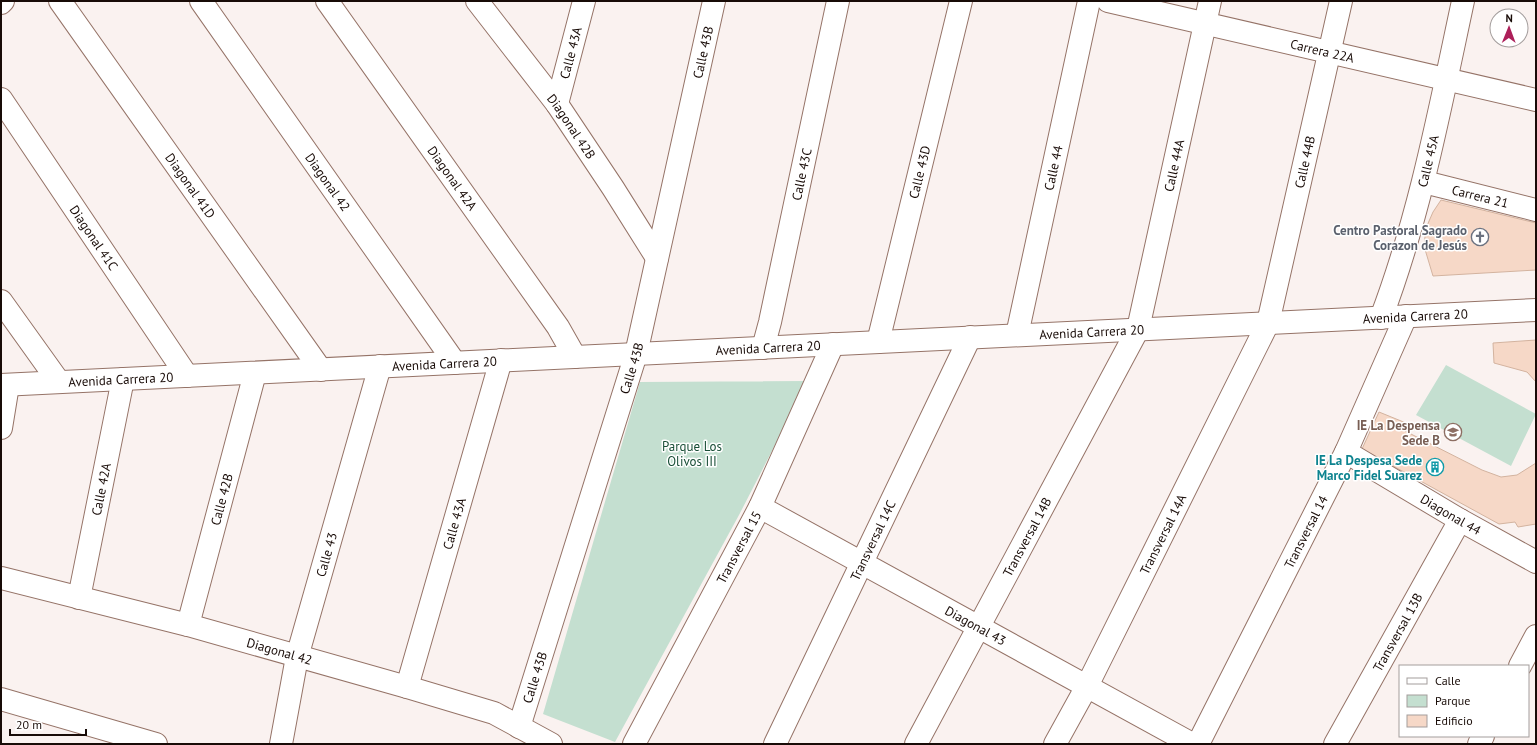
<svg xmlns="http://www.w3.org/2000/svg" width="1537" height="745" viewBox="0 0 1537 745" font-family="'PT Sans',sans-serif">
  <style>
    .green { fill: #c4dfd0 }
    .building { fill: #f6d8c7; stroke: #d3b39f }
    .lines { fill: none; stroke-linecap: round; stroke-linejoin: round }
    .minor-casing { stroke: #957367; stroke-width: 24 }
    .tertiary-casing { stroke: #957367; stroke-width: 24 }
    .minor { stroke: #fff; stroke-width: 22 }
    .tertiary { stroke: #fff; stroke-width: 22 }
    .labels { text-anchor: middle; stroke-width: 3; stroke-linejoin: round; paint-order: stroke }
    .street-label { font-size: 13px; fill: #180b07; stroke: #fff }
    .worship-label { font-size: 13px; font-weight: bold; fill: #5b616d; stroke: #fff; text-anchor: end }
    .education-label { font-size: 13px; font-weight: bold; fill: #785e54; stroke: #fff; text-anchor: end }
    .park-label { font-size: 13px; fill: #184e36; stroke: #fff }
    .culture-label { font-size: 13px; font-weight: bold; fill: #0d838f; stroke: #fff; text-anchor: end }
  </style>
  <rect width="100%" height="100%" fill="#faf2f0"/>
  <path class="green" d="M 1446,365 L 1536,414 L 1511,466 L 1416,415 Z
    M 808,381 L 739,515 L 615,742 L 543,714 L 640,382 Z"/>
  <path class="building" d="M 1441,200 L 1536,223 L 1536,270 L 1433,276 L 1424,246 L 1426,228 L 1433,212 Z
    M 1536,340 L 1536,382 L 1527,372 L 1494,363 L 1493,343 Z
    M 1379,412 L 1406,423 L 1405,431 L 1482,470 L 1501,477 L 1517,475 L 1536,463 L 1536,524 L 1518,527 L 1515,522 L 1499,524 L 1362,449 Z"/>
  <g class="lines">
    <defs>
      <g id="minor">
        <path id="s1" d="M 60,1 L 321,370"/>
        <path id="s2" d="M 201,1 L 455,363"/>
        <path id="s3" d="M 327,1 L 558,327 L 575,357"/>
        <path id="s4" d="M 477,1 L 557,104 L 613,188 L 657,258"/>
        <path id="s5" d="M 1108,1 L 1536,100"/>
        <path d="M 1,3 L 3,1"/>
        <path id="s6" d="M 1,99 L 187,376"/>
        <path id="s7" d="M 557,104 L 584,1"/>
        <path id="s8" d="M 1424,182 L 1536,210"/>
        <path d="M 1,301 L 59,382"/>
        <path id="s9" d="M 1381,318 C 1420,215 1440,108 1463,1"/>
        <path id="s10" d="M 1017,335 L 1089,1"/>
        <path id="s11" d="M 878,342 L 961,1"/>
        <path id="s12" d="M 763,348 L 770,322 L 838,1"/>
        <path d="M 1,428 L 8,385"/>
        <path id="s13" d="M 1346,452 L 1460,520 L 1536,562"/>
        <path id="s14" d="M 760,507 L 1192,744"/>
        <path id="s15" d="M 1,578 L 188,625 L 407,687 L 494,713 L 551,744"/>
        <path id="s16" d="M 79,598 L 123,379"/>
        <path id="s17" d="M 188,625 L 255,373"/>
        <path d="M 1520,666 L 1536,636"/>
        <path id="s18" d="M 407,687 L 501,360"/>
        <path d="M 1,699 L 156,744"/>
        <path id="s19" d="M 519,727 L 636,354 L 714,1"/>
        <path id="s20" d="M 281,744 L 297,657 L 380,366"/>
        <path id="s21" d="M 775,744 L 970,337"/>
        <path id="s22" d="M 916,744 L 1138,329 L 1210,1"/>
        <path id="s23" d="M 1055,744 L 1087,686 L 1268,323 L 1341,1"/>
        <path id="s24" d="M 1198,744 L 1346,452 L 1406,316"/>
        <path id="s25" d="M 1335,744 L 1460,520"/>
        <path d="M 1479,744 L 1483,736"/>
      </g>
      <g id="tertiary">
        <path id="s26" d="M 1,385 L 1536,310"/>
        <path id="s27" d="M 634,744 L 760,507 L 833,344"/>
      </g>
    </defs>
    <use href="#minor" class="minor-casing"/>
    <use href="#tertiary" class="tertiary-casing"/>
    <use href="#minor" class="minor"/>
    <use href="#tertiary" class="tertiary"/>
  </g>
  <defs>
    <symbol id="church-ring" viewBox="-11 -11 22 22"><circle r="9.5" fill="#fff" stroke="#6b7280" stroke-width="1.5"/><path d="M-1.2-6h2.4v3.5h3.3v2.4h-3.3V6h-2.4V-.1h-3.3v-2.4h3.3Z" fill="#6b7280"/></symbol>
    <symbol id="school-ring" viewBox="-11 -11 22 22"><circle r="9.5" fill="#fff" stroke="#8d6e63" stroke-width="1.5"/><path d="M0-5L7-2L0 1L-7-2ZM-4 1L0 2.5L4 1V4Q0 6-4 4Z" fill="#8d6e63"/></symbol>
    <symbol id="building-ring" viewBox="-11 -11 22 22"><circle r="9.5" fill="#fff" stroke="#0f9aa8" stroke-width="1.5"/><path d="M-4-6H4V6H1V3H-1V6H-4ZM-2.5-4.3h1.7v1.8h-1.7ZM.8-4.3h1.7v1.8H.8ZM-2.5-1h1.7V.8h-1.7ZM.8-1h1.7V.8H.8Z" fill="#0f9aa8"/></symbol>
  </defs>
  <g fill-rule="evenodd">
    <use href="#church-ring" x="1470" y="227" width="20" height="20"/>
    <use href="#school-ring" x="1443" y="422" width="20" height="20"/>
    <use href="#building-ring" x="1425" y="457" width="20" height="20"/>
  </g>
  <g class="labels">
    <g class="street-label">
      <text dy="5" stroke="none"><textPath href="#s5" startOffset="220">Carrera 22A</textPath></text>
      <text dy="5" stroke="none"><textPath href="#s7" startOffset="53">Calle 43A</textPath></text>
      <text dy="5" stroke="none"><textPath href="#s19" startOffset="700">Calle 43B</textPath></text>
      <text dy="5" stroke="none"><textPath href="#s4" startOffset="157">Diagonal 42B</textPath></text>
      <text dy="5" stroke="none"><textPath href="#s9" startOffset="164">Calle 45A</textPath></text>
      <text dy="5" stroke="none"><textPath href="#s23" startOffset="637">Calle 44B</textPath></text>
      <text dy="5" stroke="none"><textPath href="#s22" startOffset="638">Calle 44A</textPath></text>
      <text dy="5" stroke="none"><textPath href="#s10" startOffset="171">Calle 44</textPath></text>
      <text dy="5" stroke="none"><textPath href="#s11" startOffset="175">Calle 43D</textPath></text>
      <text dy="5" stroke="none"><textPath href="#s12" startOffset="178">Calle 43C</textPath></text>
      <text dy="5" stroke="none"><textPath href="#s3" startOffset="217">Diagonal 42A</textPath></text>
      <text dy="5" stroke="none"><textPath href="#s2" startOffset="221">Diagonal 42</textPath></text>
      <text dy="5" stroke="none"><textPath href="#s1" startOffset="226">Diagonal 41D</textPath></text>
      <text dy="5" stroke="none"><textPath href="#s8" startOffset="58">Carrera 21</textPath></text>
      <text dy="5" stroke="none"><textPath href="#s6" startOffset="167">Diagonal 41C</textPath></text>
      <text dy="5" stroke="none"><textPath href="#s26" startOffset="1416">Avenida Carrera 20</textPath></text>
      <text dy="5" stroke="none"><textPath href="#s26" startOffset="1092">Avenida Carrera 20</textPath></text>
      <text dy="5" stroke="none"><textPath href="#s26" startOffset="768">Avenida Carrera 20</textPath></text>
      <text dy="5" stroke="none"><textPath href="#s26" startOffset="444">Avenida Carrera 20</textPath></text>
      <text dy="5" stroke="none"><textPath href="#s19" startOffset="376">Calle 43B</textPath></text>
      <text dy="5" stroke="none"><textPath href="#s26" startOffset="120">Avenida Carrera 20</textPath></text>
      <text dy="5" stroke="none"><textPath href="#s16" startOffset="111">Calle 42A</textPath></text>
      <text dy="5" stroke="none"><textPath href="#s17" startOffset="130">Calle 42B</textPath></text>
      <text dy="5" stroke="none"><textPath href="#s13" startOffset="122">Diagonal 44</textPath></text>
      <text dy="5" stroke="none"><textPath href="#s18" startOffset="170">Calle 43A</textPath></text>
      <text dy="5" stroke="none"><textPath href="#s24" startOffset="238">Transversal 14</textPath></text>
      <text dy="5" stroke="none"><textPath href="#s23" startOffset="236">Transversal 14A</textPath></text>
      <text dy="5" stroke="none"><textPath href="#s22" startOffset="235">Transversal 14B</textPath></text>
      <text dy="5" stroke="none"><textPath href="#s21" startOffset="226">Transversal 14C</textPath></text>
      <text dy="5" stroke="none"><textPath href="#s27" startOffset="223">Transversal 15</textPath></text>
      <text dy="5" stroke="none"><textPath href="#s20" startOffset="195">Calle 43</textPath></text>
      <text dy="5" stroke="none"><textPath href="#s14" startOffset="246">Diagonal 43</textPath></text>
      <text dy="5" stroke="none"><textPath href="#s25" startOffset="128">Transversal 13B</textPath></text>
      <text dy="5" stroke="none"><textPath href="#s15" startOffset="288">Diagonal 42</textPath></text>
      <text dy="5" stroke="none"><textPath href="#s19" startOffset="52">Calle 43B</textPath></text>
    </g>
    <g class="worship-label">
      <text x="1467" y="235">Centro Pastoral Sagrado<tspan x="1467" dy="15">Corazon de Jesús</tspan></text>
    </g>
    <g class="education-label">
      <text x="1440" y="430">IE La Despensa<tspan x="1440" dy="15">Sede B</tspan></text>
    </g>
    <g class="park-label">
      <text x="692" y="451">Parque Los<tspan x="692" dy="15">Olivos III</tspan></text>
    </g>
    <g class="culture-label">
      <text x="1422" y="465">IE La Despesa Sede<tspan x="1422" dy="15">Marco Fidel Suarez</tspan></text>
    </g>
  </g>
  <rect width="1537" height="745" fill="none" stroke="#180b07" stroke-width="4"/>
  <rect x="1399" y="665" width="130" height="72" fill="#ffffff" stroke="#a39d9c"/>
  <rect x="1407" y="678" width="20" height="6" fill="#ffffff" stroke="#a39d9c"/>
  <text x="1435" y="685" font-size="12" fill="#180b07">Calle</text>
  <rect x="1407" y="695" width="20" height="12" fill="#c4dfd0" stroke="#a39d9c"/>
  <text x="1435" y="705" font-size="12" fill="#180b07">Parque</text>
  <rect x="1407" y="715" width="20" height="12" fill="#f6d8c7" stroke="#a39d9c"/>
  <text x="1435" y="725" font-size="12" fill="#180b07">Edificio</text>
  <g transform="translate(1509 28) rotate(1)"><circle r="19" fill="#ffffff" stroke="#a39d9c"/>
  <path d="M0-3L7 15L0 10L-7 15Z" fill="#ad1f59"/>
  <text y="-6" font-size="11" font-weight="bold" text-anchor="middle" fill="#180b07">N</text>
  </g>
  <path d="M10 729v6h76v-6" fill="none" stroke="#180b07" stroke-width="2"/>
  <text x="16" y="729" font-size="12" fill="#180b07" stroke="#ffffff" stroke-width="3" paint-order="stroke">20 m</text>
</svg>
